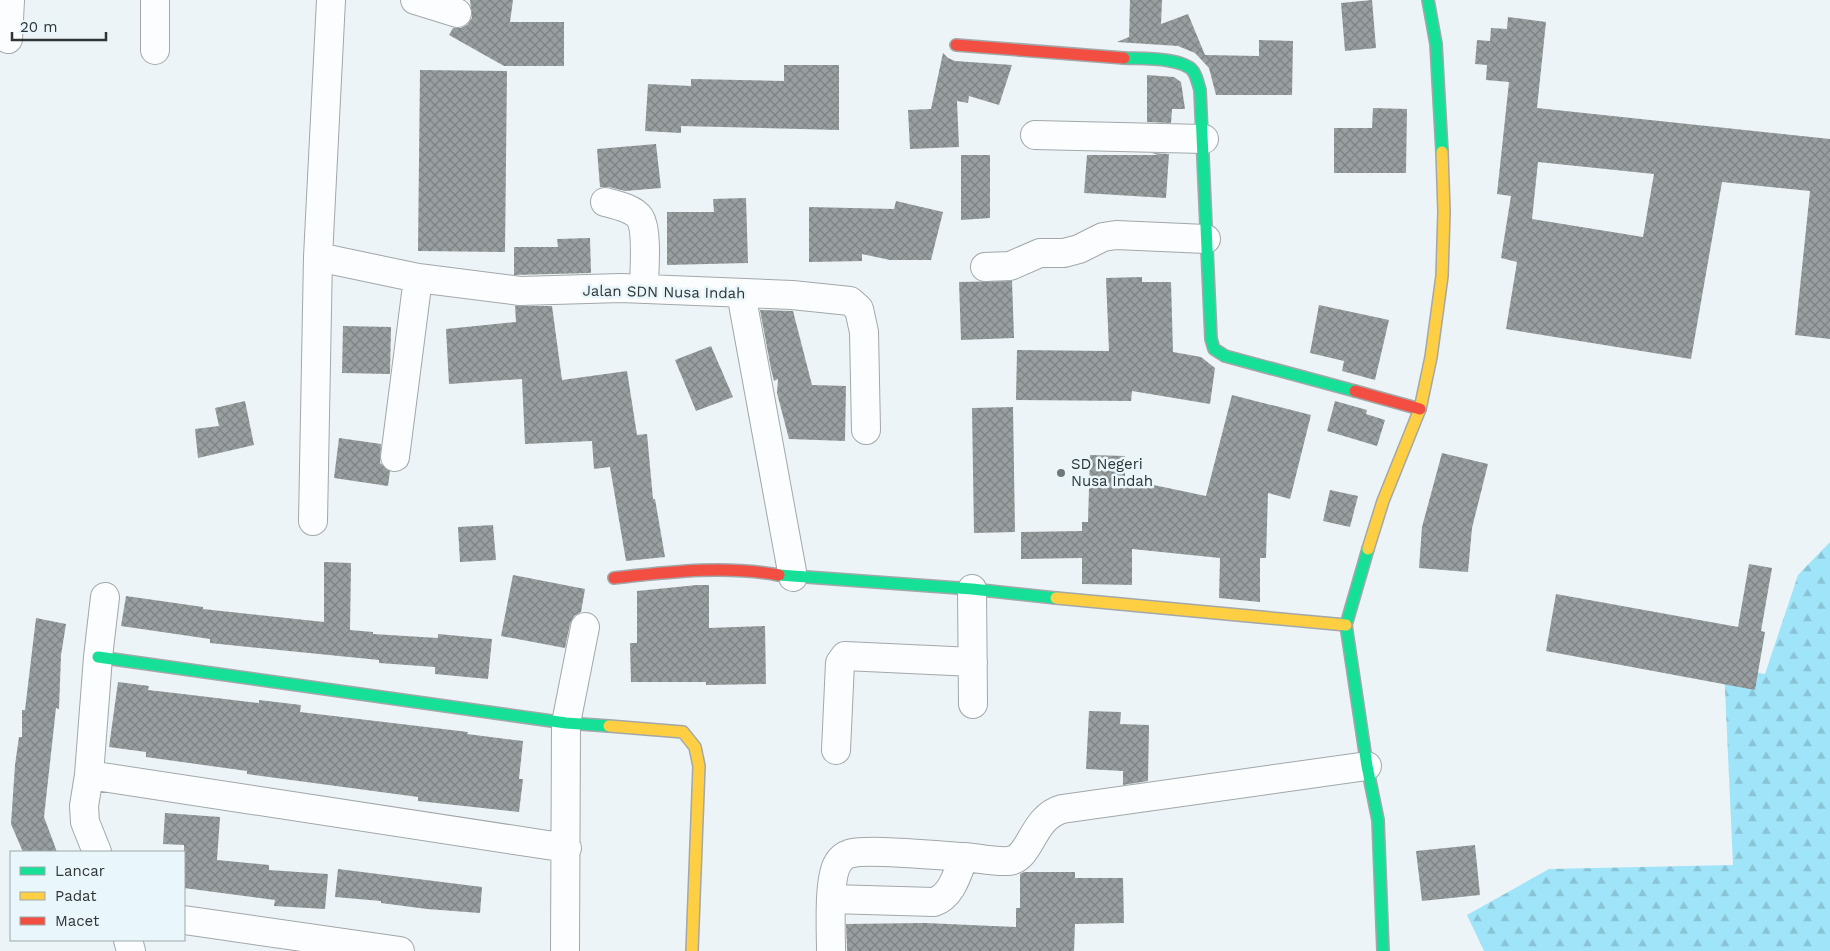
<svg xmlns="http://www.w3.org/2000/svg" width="1830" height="951" viewBox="0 0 1830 951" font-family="'Work Sans',sans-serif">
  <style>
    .forest { fill: url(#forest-firs) }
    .building { fill: url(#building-cross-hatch); fill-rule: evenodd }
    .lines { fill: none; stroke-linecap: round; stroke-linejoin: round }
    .street-casing { stroke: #a2a7a9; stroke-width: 30 }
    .fast-casing { stroke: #a2a7a9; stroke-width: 14 }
    .slow-casing { stroke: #a2a7a9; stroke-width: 14 }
    .jam-casing { stroke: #a2a7a9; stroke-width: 14 }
    .street { stroke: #fcfdfe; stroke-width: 28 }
    .fast { stroke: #16e098; stroke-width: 11 }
    .slow { stroke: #ffcf43; stroke-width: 11 }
    .jam { stroke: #f24e42; stroke-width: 11 }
    .poi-dot { fill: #727779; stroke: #e9f6fb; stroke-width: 2 }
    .labels { text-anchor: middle; stroke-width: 5; stroke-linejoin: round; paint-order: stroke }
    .street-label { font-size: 15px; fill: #2f3435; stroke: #e9f6fb }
    .poi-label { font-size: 15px; fill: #2f3435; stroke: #e9f6fb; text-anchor: start }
  </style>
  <defs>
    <pattern id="forest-firs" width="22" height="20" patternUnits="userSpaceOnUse" patternTransform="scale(1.25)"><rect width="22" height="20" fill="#9fe4f9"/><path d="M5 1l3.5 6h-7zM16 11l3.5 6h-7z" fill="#89c4d6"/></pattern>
    <pattern id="building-cross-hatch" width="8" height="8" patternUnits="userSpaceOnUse" patternTransform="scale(1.25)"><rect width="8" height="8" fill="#999ea0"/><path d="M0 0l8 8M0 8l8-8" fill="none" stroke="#7d8283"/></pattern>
  </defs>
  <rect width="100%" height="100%" fill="#edf4f7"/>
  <path class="forest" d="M 1830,542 L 1830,951 L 1484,951 L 1467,915 L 1549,869 L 1733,865 L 1724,667 L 1765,674 L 1798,575 Z"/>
  <path class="building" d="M 470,0 L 513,0 L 510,22 L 564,22 L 564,66 L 504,66 L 449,35 L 453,28 L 461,28 L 467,25 L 472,18 Z
    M 1130,0 L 1162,0 L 1161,24 L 1188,14 L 1205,55 L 1259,56 L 1259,40 L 1293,41 L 1292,95 L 1216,95 L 1209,68 L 1195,53 L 1178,46 L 1117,42 L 1129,37 Z
    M 1372,0 L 1376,48 L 1345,51 L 1341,3 Z
    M 1508,17 L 1546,22 L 1537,108 L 1830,139 L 1830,339 L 1795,335 L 1810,191 L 1722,182 L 1691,359 L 1506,329 L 1517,262 L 1501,258 L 1511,196 L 1497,194 L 1509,82 L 1486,80 L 1487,65 L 1475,64 L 1477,40 L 1490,41 L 1491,28 L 1507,29 ZM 1538,162 L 1654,174 L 1643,237 L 1532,219 Z
    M 943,53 L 948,58 L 955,61 L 1012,65 L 999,105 L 969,96 L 968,103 L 957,101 L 959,147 L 910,149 L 908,110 L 931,109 Z
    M 784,65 L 839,65 L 839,130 L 681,126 L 681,133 L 645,131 L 648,84 L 691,86 L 691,79 L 784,81 Z
    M 420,70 L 507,71 L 505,252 L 418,251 Z
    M 1147,75 L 1174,77 L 1181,82 L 1185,109 L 1172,109 L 1171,123 L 1147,122 Z
    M 1373,108 L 1407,109 L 1406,173 L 1334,173 L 1334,128 L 1372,128 Z
    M 656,144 L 661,188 L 625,191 L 609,187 L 600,187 L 597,149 Z
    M 1152,153 L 1169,154 L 1166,198 L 1084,193 L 1087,155 L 1158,155 Z
    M 961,155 L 990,155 L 990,218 L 961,220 Z
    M 746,198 L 748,263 L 667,265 L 667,212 L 714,212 L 713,199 Z
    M 896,201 L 943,212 L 931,260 L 890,260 L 862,254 L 862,261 L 809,262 L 809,207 L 894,209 Z
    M 590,238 L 591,273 L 514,275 L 514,247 L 558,247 L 557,239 Z
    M 1142,277 L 1142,282 L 1171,282 L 1173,352 L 1201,357 L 1215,368 L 1210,404 L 1132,391 L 1131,401 L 1016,400 L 1017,350 L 1109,351 L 1106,278 Z
    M 1012,281 L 1014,338 L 961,340 L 959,282 Z
    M 1319,305 L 1389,320 L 1375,380 L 1342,371 L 1344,361 L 1310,353 Z
    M 515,306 L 552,306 L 562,380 L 627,371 L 637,435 L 647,434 L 653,499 L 655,499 L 665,557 L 626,561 L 610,467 L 594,469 L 592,441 L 525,444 L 522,379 L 449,384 L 446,329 L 516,322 Z
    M 760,310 L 793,311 L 812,385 L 846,386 L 845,441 L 789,439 L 777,393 L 778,379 L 774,381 L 771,369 Z
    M 343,326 L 391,327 L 390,374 L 342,373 Z
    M 711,346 L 733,397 L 696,411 L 675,360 Z
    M 1232,395 L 1311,415 L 1290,499 L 1268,493 L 1266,558 L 1260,558 L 1260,602 L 1219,598 L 1220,558 L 1132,549 L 1132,585 L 1082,584 L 1082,558 L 1021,559 L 1021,532 L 1082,531 L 1082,522 L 1088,522 L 1090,455 L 1125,456 L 1125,479 L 1206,496 Z
    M 245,401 L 254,445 L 198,458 L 195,429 L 219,426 L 215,408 Z
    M 1335,401 L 1367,410 L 1366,414 L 1385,420 L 1377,446 L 1327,431 Z
    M 1013,407 L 1015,532 L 974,533 L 972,408 Z
    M 339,438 L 381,444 L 380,463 L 390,471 L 388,486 L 334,478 Z
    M 1442,453 L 1488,464 L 1472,528 L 1468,572 L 1419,568 L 1422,527 Z
    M 1330,490 L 1358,496 L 1350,527 L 1323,521 Z
    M 493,525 L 496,560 L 460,562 L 458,527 Z
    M 324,562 L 351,563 L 350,630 L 373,632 L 373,634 L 438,638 L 438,634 L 492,639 L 488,679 L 435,674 L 435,667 L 379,663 L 379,660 L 210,643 L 210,639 L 121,626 L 126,596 L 203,607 L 203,609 L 324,622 Z
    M 1749,564 L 1772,568 L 1761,631 L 1765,632 L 1755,690 L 1546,651 L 1556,594 L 1738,627 Z
    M 513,575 L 585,589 L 581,612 L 574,616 L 570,624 L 565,648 L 501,636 Z
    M 697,585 L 709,585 L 709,628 L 765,626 L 766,684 L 706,685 L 706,682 L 631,682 L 630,643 L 637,643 L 637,591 Z
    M 36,618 L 66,624 L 61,655 L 59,709 L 56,708 L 44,817 L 57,852 L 23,852 L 11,824 L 15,765 L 19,737 L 22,737 L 22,710 L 25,710 Z
    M 118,682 L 149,686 L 148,690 L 183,694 L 259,703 L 259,700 L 301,705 L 300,712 L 468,732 L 467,734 L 523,741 L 519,779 L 523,779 L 519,812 L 418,801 L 418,797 L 247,774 L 247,771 L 146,757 L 146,752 L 109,747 Z
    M 1089,711 L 1121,712 L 1120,724 L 1149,725 L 1148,781 L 1123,785 L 1123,771 L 1086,769 Z
    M 165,813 L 220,817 L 217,860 L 269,865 L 269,870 L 328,874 L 325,909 L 274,906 L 275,900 L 184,888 L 184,845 L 163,844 Z
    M 1475,845 L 1480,895 L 1422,901 L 1416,851 Z
    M 338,869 L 482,887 L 480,913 L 427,909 L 381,903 L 381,901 L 335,897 Z
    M 1024,872 L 1075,872 L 1075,878 L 1123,878 L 1124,923 L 1075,924 L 1074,951 L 847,951 L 846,924 L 925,923 L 1016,927 L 1016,908 L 1020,908 L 1020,874 Z"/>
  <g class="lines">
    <defs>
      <path id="street" d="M 155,0 L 155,50
        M 415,0 L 457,13
        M 8,39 L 10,0
        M 1035,135 L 1204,139
        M 605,202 C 616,205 633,208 640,218 C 648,231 644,272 644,289
        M 318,257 L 418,278 L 520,291 L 621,288 L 792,295 L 850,301 L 859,309 L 864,332 L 866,430
        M 985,267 L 1010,266 L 1040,253 L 1064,253 L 1079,249 L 1103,237 L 1116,235 L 1206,239
        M 741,293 L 793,577
        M 395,457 L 418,278
        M 313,521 L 318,257 L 331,0
        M 972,589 L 973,704
        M 836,750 L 840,663 L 845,656 L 973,662
        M 89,775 L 567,848
        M 97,852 L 85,822 L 84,806 L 89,775 L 98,657 L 105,597
        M 831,899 L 934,902 C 952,896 957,874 964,857 C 978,858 994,862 1008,861 C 1031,860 1031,818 1062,809 L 1367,766
        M 184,920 L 400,951
        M 128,940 L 131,951
        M 565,951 L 566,723 L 585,627
        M 831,951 C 831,932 828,878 838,863 C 840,859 845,855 849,854 C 864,848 944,856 964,857"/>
      <path id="fast" d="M 1428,0 L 1436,44 L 1442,152
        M 1124,58 C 1141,59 1182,57 1193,71 C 1197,77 1198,84 1200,90 L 1211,339 L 1214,349 L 1225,356 L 1355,391
        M 1368,549 L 1346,625 L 1367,766 L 1378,820 L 1383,951
        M 779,575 L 972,589 L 1056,598
        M 98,657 L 566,723 L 609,726"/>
      <path id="slow" d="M 1368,549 L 1383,501 L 1420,409 L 1431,357 L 1442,276 L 1444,212 L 1442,152
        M 1056,598 L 1346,625
        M 609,726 L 683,732 L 695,747 L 699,766 L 692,951"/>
      <path id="jam" d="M 956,45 L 1124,58
        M 1355,391 L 1420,409
        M 614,578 C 669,572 724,565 779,575"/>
    </defs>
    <use href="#street" class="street-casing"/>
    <use href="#fast" class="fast-casing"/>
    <use href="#slow" class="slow-casing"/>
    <use href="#jam" class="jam-casing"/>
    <use href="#street" class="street"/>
    <use href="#fast" class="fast"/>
    <use href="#slow" class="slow"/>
    <use href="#jam" class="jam"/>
  </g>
  <circle class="poi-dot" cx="1061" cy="473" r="5"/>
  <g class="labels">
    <g class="street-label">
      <text transform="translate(664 292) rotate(1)" y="5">Jalan SDN Nusa Indah</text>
    </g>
    <g class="poi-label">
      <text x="1071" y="469">SD Negeri<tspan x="1071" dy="17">Nusa Indah</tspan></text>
    </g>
  </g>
  <rect x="10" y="851" width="175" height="90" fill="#e9f6fb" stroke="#9fa8ac"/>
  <rect x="20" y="867" width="25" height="8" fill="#16e098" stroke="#9fa8ac"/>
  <text x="55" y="876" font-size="15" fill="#2f3435">Lancar</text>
  <rect x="20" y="892" width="25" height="8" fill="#ffcf43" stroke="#9fa8ac"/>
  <text x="55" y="901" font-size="15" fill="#2f3435">Padat</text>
  <rect x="20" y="917" width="25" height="8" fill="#f24e42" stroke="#9fa8ac"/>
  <text x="55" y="926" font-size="15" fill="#2f3435">Macet</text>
  <path d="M12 32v8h94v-8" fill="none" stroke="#2f3435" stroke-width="2.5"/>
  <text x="20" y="32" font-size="15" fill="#2f3435" stroke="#e9f6fb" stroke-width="4" paint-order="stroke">20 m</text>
</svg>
